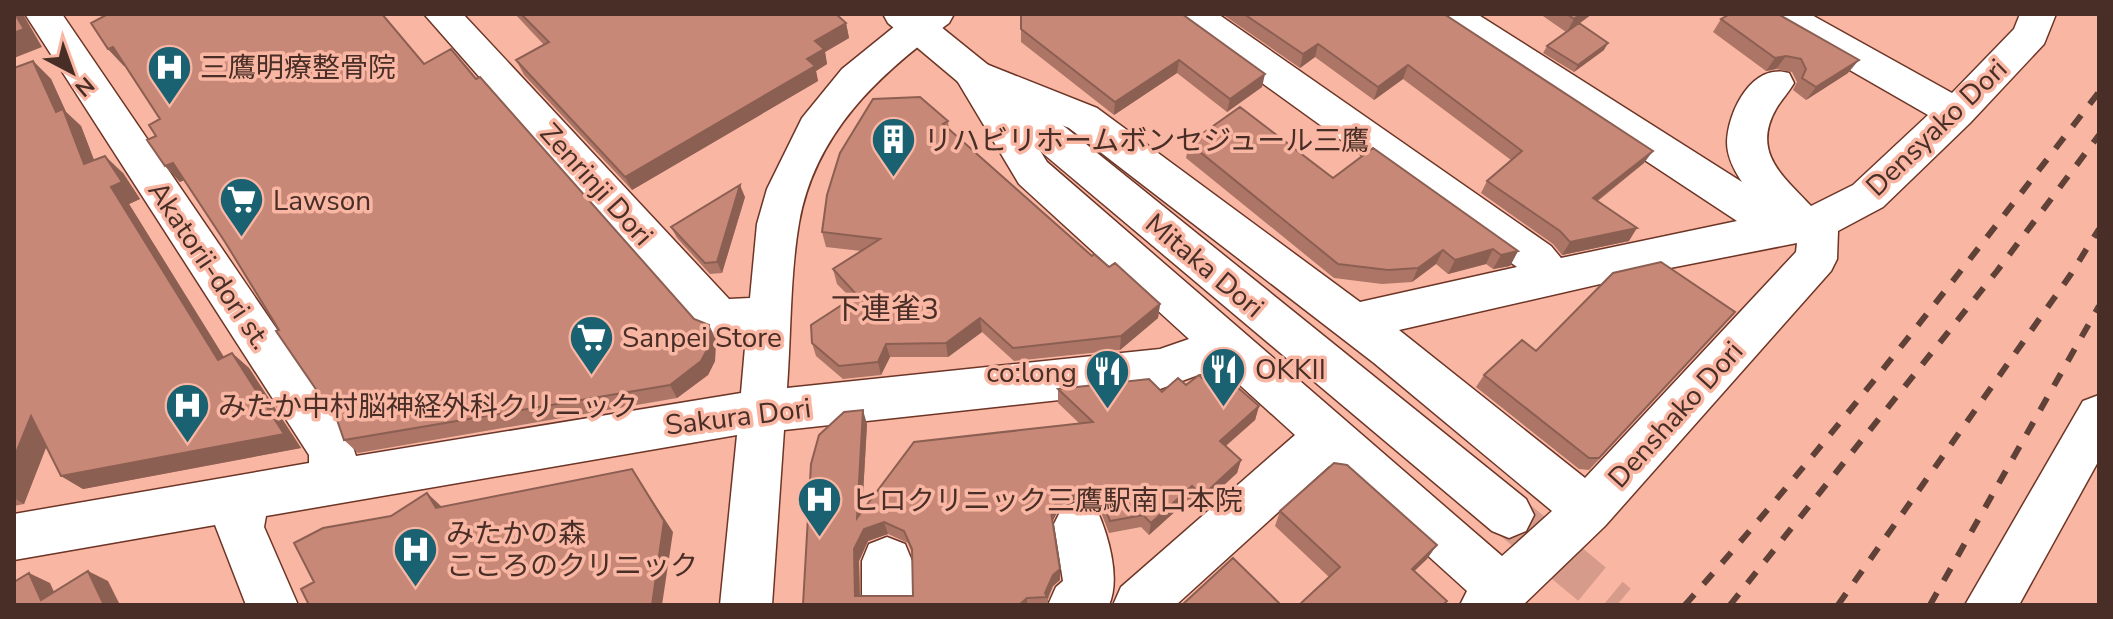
<svg xmlns="http://www.w3.org/2000/svg" width="2113" height="619" viewBox="0 0 2113 619" font-family="'Nunito Sans','Noto Sans JP',sans-serif">
  <style>
    .lines { fill: none; stroke-linecap: round; stroke-linejoin: round }
    .major-tunnel { stroke: #d69b8a; stroke-width: 43; stroke-dasharray: 43 22; stroke-linecap: butt }
    .minor-casing { stroke: #6d3526; stroke-width: 3 }
    .major-casing { stroke: #6d3526; stroke-width: 3 }
    .minor { fill: #fff; fill-rule: evenodd }
    .major { fill: #fff; fill-rule: evenodd }
    .rail { stroke: #604137; stroke-width: 6; stroke-dasharray: 14 14; stroke-linecap: butt }
    .wall { fill: #ac7566; fill-rule: evenodd }
    .shaded-wall { fill: #8c5f53 }
    .building { fill: #c88877; stroke: #8c5f53; stroke-width: 2; fill-rule: evenodd }
    .labels { text-anchor: middle; stroke-width: 7; stroke-linejoin: round; paint-order: stroke }
    .poi-label { font-size: 28px; fill: #482e26; stroke: #f9b6a3; text-anchor: start }
    .street-label { font-size: 28px; fill: #482e26; stroke: #f9b6a3 }
    .neighbourhood-label { font-size: 30px; fill: #482e26; stroke: #f9b6a3 }
  </style>
  <rect width="100%" height="100%" fill="#f9b6a3"/>
  <g class="lines">
    <path class="major-tunnel" d="M 1509,515 L 1617,605"/>
    <defs>
      <path id="minor" d="M 25,14 L 62,14 L 349,435 L 356,456 L 741,393 L 746,336 L 719,337 L 703,331 L 424,14 L 463,14 L 729,299 L 750,298 L 757,224 L 767,189 L 802,118 L 842,69 L 910,14 L 954,14 L 949,23 C 878,75 815,133 799,223 C 790,275 791,335 787,388 L 1160,349 L 1189,339 L 1019,184 L 952,72 L 958,62 L 971,58 L 1097,108 L 1360,302 L 1517,267 L 1179,23 L 1174,14 L 1218,14 L 1551,246 L 1561,258 L 1737,221 L 1437,23 L 1432,14 L 1477,14 L 1742,182 C 1734,170 1727,157 1727,142 C 1728,110 1753,62 1789,73 L 1794,83 C 1789,92 1781,100 1776,109 C 1751,153 1784,177 1811,206 L 1853,185 L 1928,115 L 1768,23 L 1763,14 L 1810,14 L 1952,93 L 2014,29 L 2020,14 L 2056,14 L 2044,44 L 1970,123 L 1883,207 L 1838,231 L 1837,259 L 1831,271 L 1605,526 L 1523,605 L 1460,605 L 1467,591 L 1329,466 L 1176,605 L 1113,605 L 1121,587 L 1295,435 L 1220,367 L 1160,389 L 784,430 L 772,605 L 720,605 L 737,435 L 266,516 L 264,527 L 298,605 L 246,605 L 215,525 L 14,560 L 14,514 L 309,463 L 309,455 ZM 1011,104 L 1069,128 L 1374,363 L 1552,511 L 1502,556 L 1047,162 ZM 1797,243 L 1796,252 L 1585,478 L 1399,330 L 1670,268 Z
        M 2099,395 L 2099,460 L 2019,605 L 1965,605 L 2083,401 Z
        M 1079,501 L 1096,508 C 1108,534 1121,578 1109,605 L 1048,605 L 1056,587 L 1063,581 L 1054,524 L 1062,508 Z
        M 887,537 L 905,544 L 912,561 L 914,605 L 862,605 L 862,561 L 869,544 Z"/>
      <path id="major" d="M 883,14 L 925,14 L 1526,499 L 1534,515 L 1526,531 L 1509,538 L 1492,531 L 888,23 Z"/>
    </defs>
    <use href="#minor" class="minor-casing"/>
    <use href="#major" class="major-casing"/>
    <use href="#minor" class="minor"/>
    <use href="#major" class="major"/>
    <path class="rail" d="M 1685,605 C 1831,441 1965,266 2099,92
      M 1730,605 L 1997,271 L 2099,135
      M 1838,605 L 2071,274 L 2099,229
      M 1930,605 L 2099,306"/>
  </g>
  <path class="wall" d="M 515,14 L 836,14 L 846,23 L 849,38 L 825,52 L 827,64 L 816,71 L 818,81 L 632,190 L 524,75 L 516,60 L 544,45 Z
    M 1182,14 L 1262,87 L 1227,112 L 1177,73 L 1114,115 L 1021,42 L 1021,29 Z
    M 1222,14 L 1444,14 L 1644,163 L 1598,201 L 1629,241 L 1562,255 L 1553,244 L 1481,193 L 1487,181 L 1511,160 L 1403,79 L 1374,100 L 1315,57 L 1300,68 Z
    M 1540,14 L 1592,14 L 1579,24 L 1604,50 L 1574,72 L 1543,53 L 1547,46 L 1566,32 Z
    M 108,15 L 424,64 L 476,79 L 694,319 L 716,339 L 715,361 L 708,375 L 677,398 L 358,453 L 344,440 L 337,420 L 279,330 L 225,242 L 184,180 L 180,182 L 165,166 L 156,136 L 160,119 L 125,65 L 124,66 L 108,49 Z
    M 1721,19 L 1848,73 L 1806,100 L 1793,90 L 1797,82 L 1792,72 L 1776,69 L 1766,71 L 1713,32 Z
    M 33,61 L 51,79 L 66,112 L 81,126 L 94,160 L 123,173 L 140,199 L 129,204 L 224,357 L 232,353 L 249,368 L 301,448 L 83,489 L 61,476 L 46,447 L 24,504 L 14,506 L 14,68 Z
    M 948,121 L 949,130 L 1092,256 L 1160,304 L 1158,318 L 1120,350 L 1014,361 L 982,332 L 948,357 L 890,357 L 881,375 L 843,379 L 816,356 L 812,343 L 851,298 L 837,284 L 833,269 L 861,251 L 826,247 L 822,232 Z
    M 1189,143 L 1333,178 L 1518,251 L 1510,266 L 1493,269 L 1486,264 L 1448,274 L 1436,264 L 1412,282 L 1382,284 L 1334,278 L 1186,158 Z
    M 745,197 L 722,273 L 710,274 L 677,238 L 671,227 Z
    M 1735,312 L 1589,470 L 1579,469 L 1476,387 L 1484,375 L 1536,351 Z
    M 1207,383 L 1259,406 L 1255,420 L 1226,446 L 1241,460 L 1237,473 L 1199,508 L 1189,499 L 1149,535 L 1141,527 L 1109,533 L 1099,507 L 1080,498 L 1061,505 L 1052,522 L 1060,569 L 1060,580 L 1053,586 L 1048,599 L 1048,605 L 803,605 L 867,424 L 862,511 L 1079,423 L 1058,403 L 1058,389 L 1162,392 L 1186,385 ZM 888,534 L 908,543 L 912,553 L 913,596 L 860,596 L 859,561 L 868,541 Z
    M 1280,511 L 1427,559 L 1414,571 L 1329,577 L 1275,526 Z"/>
  <path class="shaded-wall" d="M 15,14 L 23,14 L 42,47 L 14,58 Z
    M 1580,14 L 1592,14 L 1567,32 L 1574,19 Z
    M 846,23 L 849,38 L 825,52 L 827,64 L 816,71 L 818,81 L 632,190 L 625,177 L 807,59 L 815,41 Z
    M 1608,43 L 1604,50 L 1574,72 L 1578,65 Z
    M 1318,44 L 1315,57 L 1300,68 L 1303,54 Z
    M 113,47 L 128,63 L 124,66 L 108,49 Z
    M 1786,56 L 1776,69 L 1766,71 L 1775,58 Z
    M 1179,60 L 1177,73 L 1114,115 L 1115,102 Z
    M 1859,60 L 1848,73 L 1806,100 L 1816,87 Z
    M 33,61 L 51,79 L 66,112 L 81,126 L 102,181 L 84,164 L 56,112 Z
    M 1408,65 L 1403,79 L 1374,100 L 1378,87 Z
    M 1265,74 L 1262,87 L 1227,112 L 1230,99 Z
    M 1653,151 L 1644,163 L 1585,210 L 1593,198 Z
    M 105,156 L 123,173 L 140,199 L 129,204 L 235,375 L 218,360 L 111,187 Z
    M 173,163 L 188,178 L 180,182 L 165,166 Z
    M 740,185 L 745,197 L 722,273 L 717,262 Z
    M 1637,228 L 1629,241 L 1562,255 L 1570,242 Z
    M 1493,249 L 1486,264 L 1448,274 L 1455,260 Z
    M 1443,250 L 1436,264 L 1412,282 L 1418,268 Z
    M 1518,251 L 1510,266 L 1493,269 L 1501,255 Z
    M 1160,304 L 1158,318 L 1120,350 L 1121,336 Z
    M 980,318 L 982,332 L 948,357 L 946,343 Z
    M 709,325 L 716,339 L 715,361 L 708,375 L 677,398 L 670,385 Z
    M 886,344 L 890,357 L 881,375 L 878,362 Z
    M 232,353 L 249,368 L 301,448 L 83,489 L 61,476 Z
    M 1259,406 L 1255,420 L 1216,454 L 1220,441 Z
    M 863,410 L 867,424 L 861,530 L 857,518 Z
    M 31,416 L 53,430 L 24,504 L 14,498 L 14,458 Z
    M 1241,460 L 1237,473 L 1199,508 L 1202,496 Z
    M 632,469 L 673,532 L 662,605 L 652,605 Z
    M 1081,486 L 1080,498 L 1061,505 L 1051,524 L 1051,512 L 1061,493 Z
    M 1192,486 L 1189,499 L 1149,535 L 1151,523 Z
    M 427,493 L 441,506 L 450,520 L 436,508 Z
    M 884,522 L 888,534 L 868,541 L 859,561 L 860,605 L 855,596 L 854,549 L 864,529 Z
    M 1437,545 L 1427,559 L 1403,582 L 1412,569 Z
    M 1060,569 L 1060,580 L 1053,586 L 1047,599 L 1045,593 L 1053,575 Z
    M 88,571 L 108,581 L 120,605 L 104,605 Z
    M 29,573 L 50,583 L 60,605 L 41,600 Z
    M 1027,598 L 1027,605 L 1019,605 Z"/>
  <path class="building" d="M 14,14 L 15,14 L 24,29 L 14,33 Z
    M 108,14 L 382,14 L 424,64 L 451,49 L 476,79 L 480,77 L 694,319 L 709,325 L 708,348 L 701,361 L 670,385 L 344,440 L 337,420 L 276,331 L 279,330 L 225,242 L 173,163 L 165,166 L 147,140 L 156,136 L 149,125 L 160,119 L 113,47 L 108,49 L 91,23 Z
    M 521,14 L 836,14 L 846,23 L 815,41 L 824,49 L 807,59 L 815,66 L 625,177 L 516,60 L 549,42 Z
    M 1021,14 L 1182,14 L 1265,74 L 1230,99 L 1179,60 L 1115,102 L 1021,29 Z
    M 1244,14 L 1444,14 L 1653,151 L 1593,198 L 1637,228 L 1570,242 L 1560,231 L 1487,181 L 1522,151 L 1408,65 L 1378,87 L 1318,44 L 1303,54 Z
    M 1567,14 L 1580,14 L 1574,19 Z
    M 1730,14 L 1778,14 L 1859,60 L 1816,87 L 1802,78 L 1806,69 L 1801,59 L 1786,56 L 1775,58 L 1721,19 Z
    M 1579,23 L 1608,43 L 1578,65 L 1547,46 Z
    M 33,61 L 56,112 L 63,109 L 84,164 L 105,156 L 122,182 L 111,187 L 218,360 L 232,353 L 284,434 L 61,476 L 31,416 L 14,458 L 14,68 Z
    M 920,97 L 948,121 L 943,124 L 1092,256 L 1094,254 L 1109,267 L 1115,263 L 1160,304 L 1121,336 L 1013,348 L 980,318 L 946,343 L 886,344 L 878,362 L 839,366 L 812,343 L 811,325 L 857,295 L 833,269 L 880,239 L 822,232 L 827,195 L 840,153 L 873,99 Z
    M 1240,107 L 1333,178 L 1373,148 L 1518,251 L 1501,255 L 1493,249 L 1455,260 L 1443,250 L 1418,268 L 1388,270 L 1338,264 L 1189,143 Z
    M 740,185 L 717,262 L 705,263 L 671,227 Z
    M 1661,262 L 1735,312 L 1599,458 L 1589,458 L 1484,375 L 1522,340 L 1536,351 L 1613,273 Z
    M 1220,372 L 1259,406 L 1220,441 L 1241,460 L 1202,496 L 1192,486 L 1151,523 L 1143,515 L 1110,521 L 1100,494 L 1081,486 L 1061,493 L 1051,512 L 1060,569 L 1053,575 L 1045,593 L 1047,597 L 1027,598 L 1019,605 L 803,605 L 811,464 L 819,435 L 844,412 L 863,410 L 857,518 L 914,442 L 1093,422 L 1058,389 L 1149,379 L 1162,392 L 1178,378 L 1186,385 L 1199,375 L 1207,383 ZM 884,522 L 904,531 L 912,549 L 913,596 L 855,596 L 854,549 L 864,529 Z
    M 1334,463 L 1347,465 L 1437,545 L 1412,569 L 1447,601 L 1443,605 L 1299,605 L 1340,567 L 1280,511 Z
    M 632,469 L 664,521 L 652,605 L 309,605 L 301,589 L 314,582 L 294,543 L 323,528 L 391,516 L 427,493 L 436,508 Z
    M 1233,558 L 1281,605 L 1182,605 Z
    M 88,571 L 104,605 L 14,605 L 14,582 L 29,573 L 41,600 Z"/>
  <defs>
    <symbol id="hospital-pin" viewBox="-11 -11 22 30"><path d="M0 17L-7.5 6A9.5 9.5 0 1 1 7.5 6Z" fill="#1a6171" stroke="#f9b6a3"/><path d="M-5-5h3v3.5h4V-5h3V5h-3V1.5h-4V5h-3Z" fill="#fff"/></symbol>
    <symbol id="building-pin" viewBox="-11 -11 22 30"><path d="M0 17L-7.5 6A9.5 9.5 0 1 1 7.5 6Z" fill="#1a6171" stroke="#f9b6a3"/><path d="M-4-6H4V6H1V3H-1V6H-4ZM-2.5-4.3h1.7v1.8h-1.7ZM.8-4.3h1.7v1.8H.8ZM-2.5-1h1.7V.8h-1.7ZM.8-1h1.7V.8H.8Z" fill="#fff"/></symbol>
    <symbol id="supermarket-pin" viewBox="-11 -11 22 30"><path d="M0 17L-7.5 6A9.5 9.5 0 1 1 7.5 6Z" fill="#1a6171" stroke="#f9b6a3"/><path d="M-6-5.5h2.5l.6 2H6L4.5 2H-2.5L-4.4-4H-6ZM-1.5 3.2a1.3 1.3 0 1 0 .1 0ZM3 3.2a1.3 1.3 0 1 0 .1 0Z" fill="#fff"/></symbol>
    <symbol id="restaurant-pin" viewBox="-11 -11 22 30"><path d="M0 17L-7.5 6A9.5 9.5 0 1 1 7.5 6Z" fill="#1a6171" stroke="#f9b6a3"/><path d="M-5-6h1v4h1v-4h1v4h1v-4h1v5L-1.5 .5V6h-2V.5L-5-1ZM5-6V6H3V1.5H1.5Q1.5-4 5-6Z" fill="#fff"/></symbol>
  </defs>
  <g fill-rule="evenodd">
    <use href="#hospital-pin" x="144" y="42" width="51" height="69"/>
    <use href="#building-pin" x="868" y="114" width="51" height="69"/>
    <use href="#supermarket-pin" x="216" y="174" width="51" height="69"/>
    <use href="#supermarket-pin" x="566" y="312" width="51" height="69"/>
    <use href="#restaurant-pin" x="1198" y="344" width="51" height="69"/>
    <use href="#restaurant-pin" x="1082" y="346" width="51" height="69"/>
    <use href="#hospital-pin" x="162" y="380" width="51" height="69"/>
    <use href="#hospital-pin" x="794" y="474" width="51" height="69"/>
    <use href="#hospital-pin" x="390" y="524" width="51" height="69"/>
  </g>
  <g class="labels">
    <g class="poi-label">
      <text x="200" y="77">三鷹明療整骨院</text>
      <text x="924" y="150">リハビリホームボンセジュール三鷹</text>
      <text x="273" y="210">Lawson</text>
      <text x="622" y="347">Sanpei Store</text>
      <text x="1255" y="379">OKKII</text>
      <text x="1077" y="382" text-anchor="end">co:long</text>
      <text x="218" y="416">みたか中村脳神経外科クリニック</text>
      <text x="851" y="510">ヒロクリニック三鷹駅南口本院</text>
      <text x="446" y="543">みたかの森<tspan x="446" dy="32">こころのクリニック</tspan></text>
    </g>
    <g class="street-label">
      <text transform="translate(1936 127) rotate(-44)" y="10">Densyako Dori</text>
      <text transform="translate(597 184) rotate(48)" y="10">Zenrinji Dori</text>
      <text transform="translate(210 265) rotate(56)" y="10">Akatorii-dori st.</text>
      <text transform="translate(1205 265) rotate(40)" y="10">Mitaka Dori</text>
      <text transform="translate(1675 414) rotate(-48)" y="10">Denshako Dori</text>
      <text transform="translate(738 416) rotate(-7)" y="10">Sakura Dori</text>
    </g>
    <g class="neighbourhood-label">
      <text x="885" y="319">下連雀3</text>
    </g>
  </g>
  <rect width="2113" height="619" fill="none" stroke="#482e26" stroke-width="32"/>
  <g transform="translate(72 72) rotate(139)" stroke="#f9b6a3" stroke-width="6" paint-order="stroke">
  <path d="M0-6L14 30L0 20L-14 30Z" fill="#482e26"/>
  <text y="-12" font-size="22" font-weight="bold" text-anchor="middle" fill="#482e26">N</text>
  </g>
</svg>
